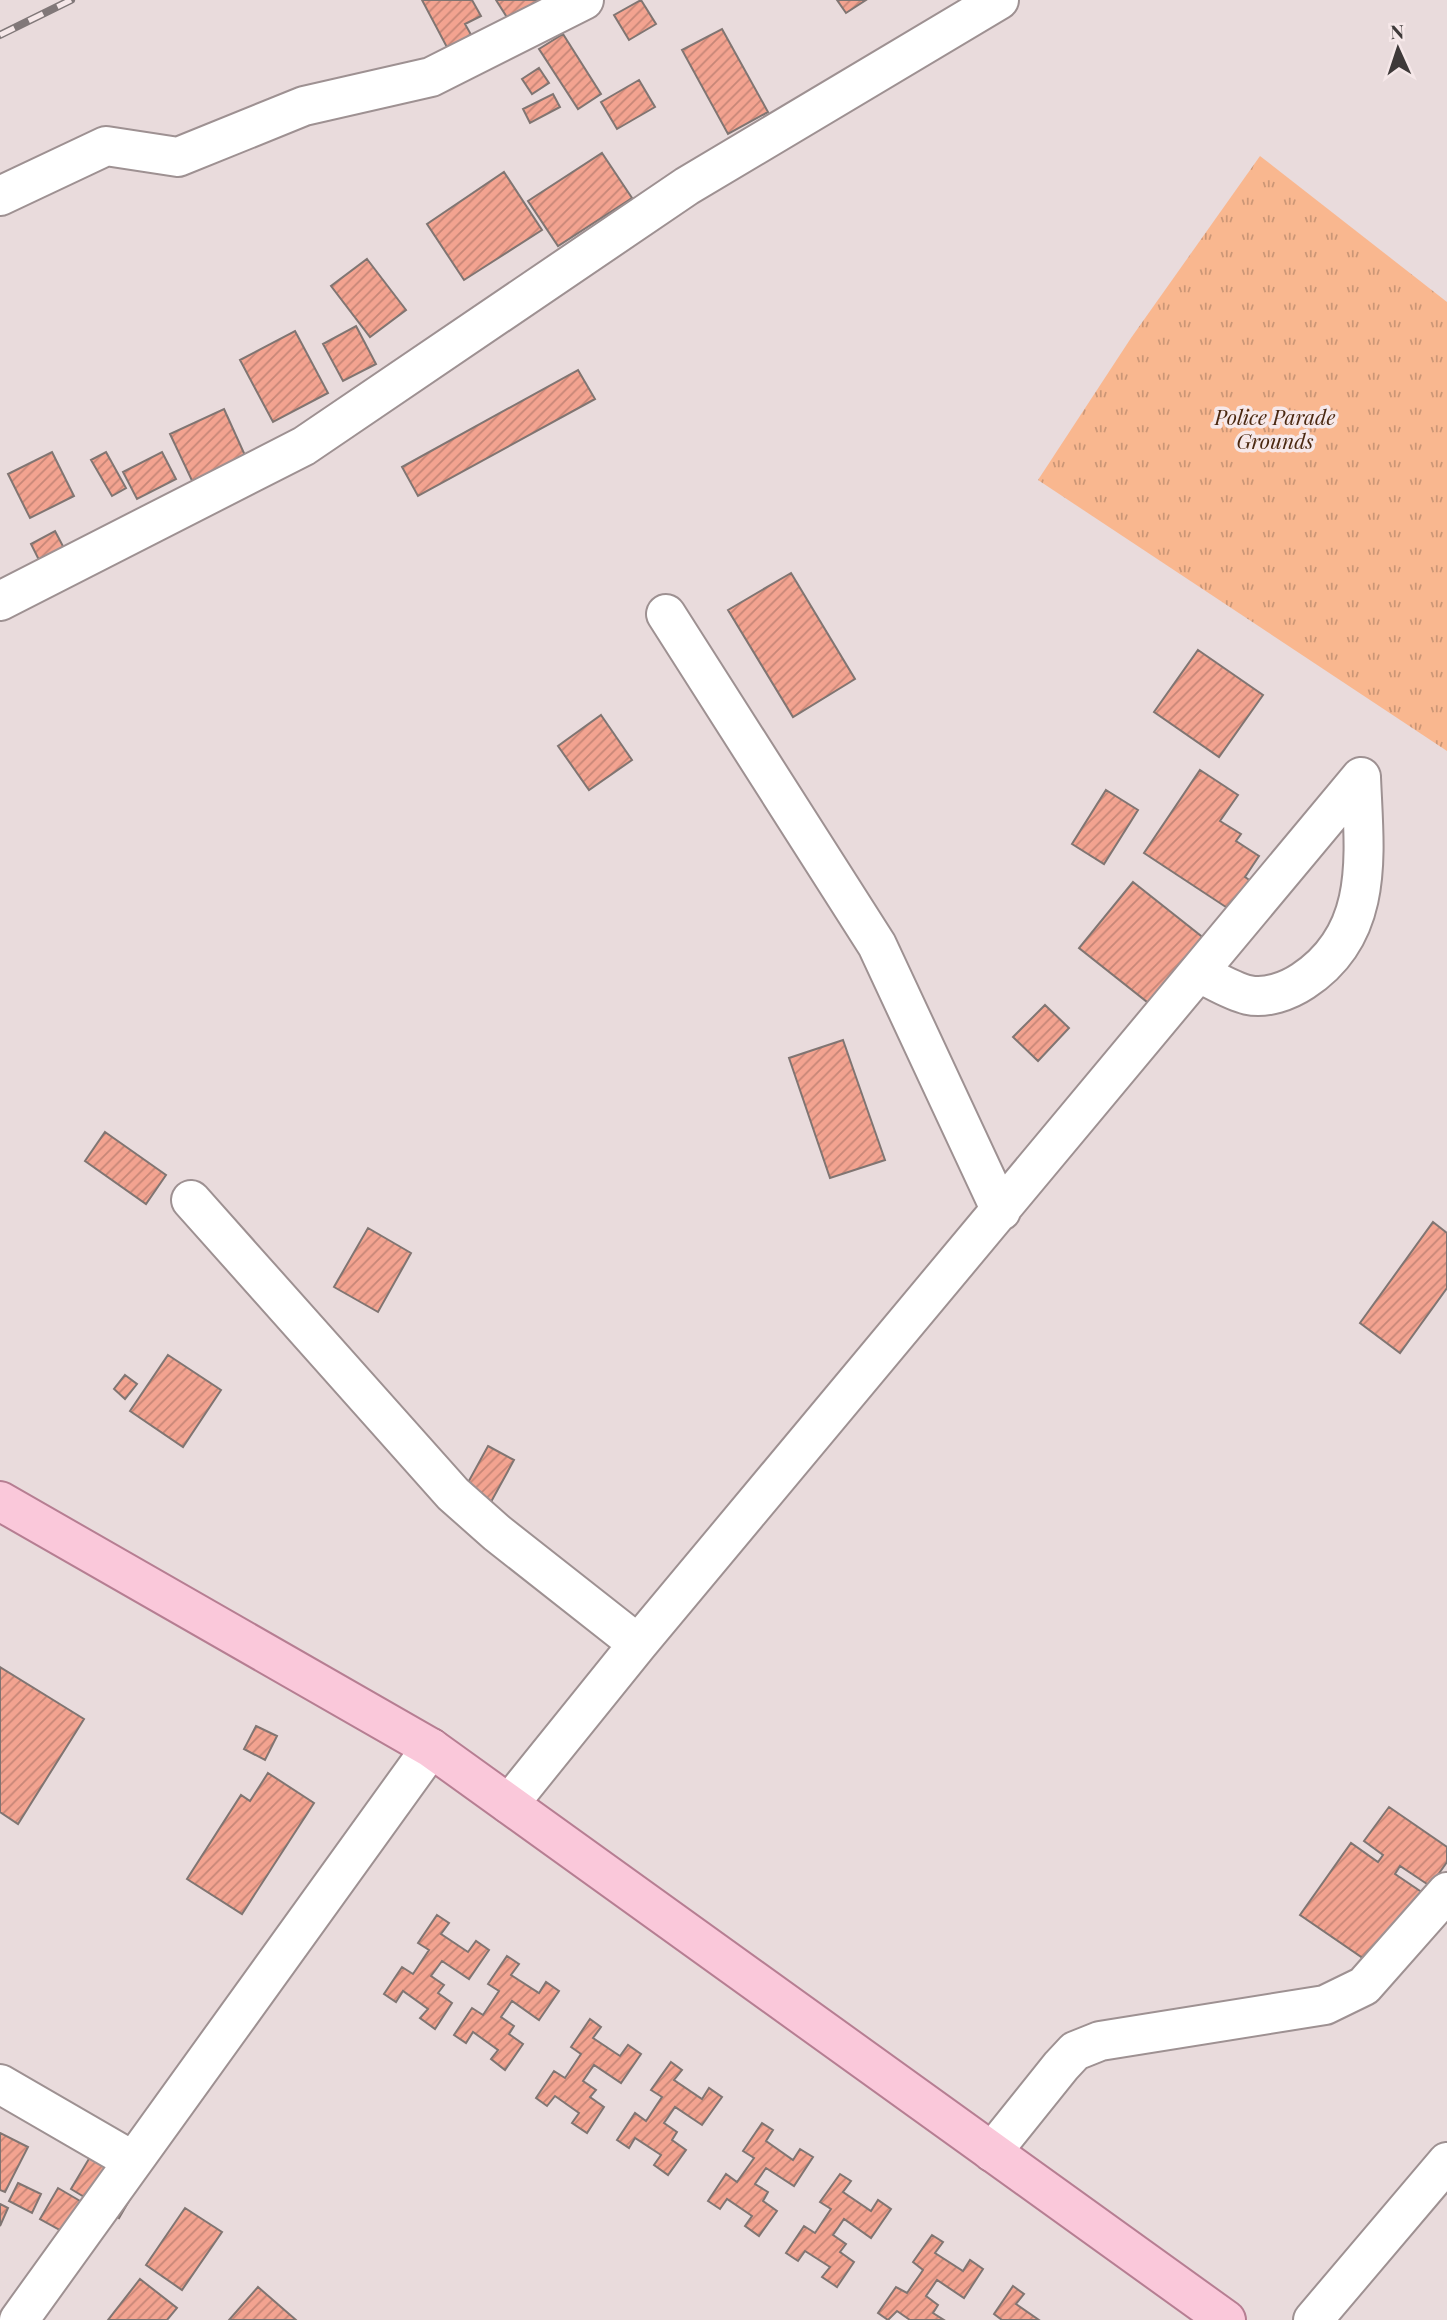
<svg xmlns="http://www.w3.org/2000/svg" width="1447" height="2320" viewBox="0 0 1447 2320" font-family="'Playfair Display',serif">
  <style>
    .park { fill: url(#park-tufts) }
    .building { fill: url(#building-hatch); stroke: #807572; stroke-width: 2 }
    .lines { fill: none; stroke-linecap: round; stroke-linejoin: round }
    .minor-casing { stroke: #9e9192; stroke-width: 42 }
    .major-casing { stroke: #b67e92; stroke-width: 42 }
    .minor { stroke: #fff; stroke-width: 38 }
    .major { stroke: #fac8da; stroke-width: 38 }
    .rail-casing { stroke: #817879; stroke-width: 8 }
    .rail { stroke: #f6e8e9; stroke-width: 5; stroke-dasharray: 16; stroke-linecap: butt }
    .labels { text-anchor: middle; stroke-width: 7; stroke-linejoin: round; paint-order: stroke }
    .park-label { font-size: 21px; font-style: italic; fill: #4a2811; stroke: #f6e8e9 }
  </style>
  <defs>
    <pattern id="park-tufts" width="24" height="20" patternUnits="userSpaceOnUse" patternTransform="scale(1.75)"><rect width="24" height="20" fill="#f9b78f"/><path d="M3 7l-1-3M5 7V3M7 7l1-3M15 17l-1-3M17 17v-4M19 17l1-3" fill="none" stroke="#cb9676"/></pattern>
    <pattern id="building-hatch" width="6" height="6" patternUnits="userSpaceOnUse" patternTransform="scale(1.75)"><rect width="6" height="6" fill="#f3a390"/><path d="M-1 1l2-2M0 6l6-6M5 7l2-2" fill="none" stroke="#c68677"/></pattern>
  </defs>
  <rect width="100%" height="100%" fill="#e9dbdc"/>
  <path class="park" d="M 1260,156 L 1447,302 L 1447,751 L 1038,480 L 1131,338 Z"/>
  <path class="building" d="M 422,0 L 472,0 L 481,16 L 465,24 L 474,40 L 450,53 Z
    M 496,0 L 548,0 L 515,30 Z
    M 641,0 L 656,24 L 629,40 L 614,15 Z
    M 837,0 L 866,0 L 846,13 Z
    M 722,29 L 768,112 L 728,134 L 682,50 Z
    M 563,34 L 601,94 L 578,109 L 539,49 Z
    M 539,68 L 549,83 L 532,94 L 522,79 Z
    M 639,80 L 655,107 L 617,129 L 601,102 Z
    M 553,94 L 560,107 L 530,123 L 523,109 Z
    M 602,153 L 632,198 L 558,246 L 528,201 Z
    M 504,172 L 542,230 L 464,280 L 427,224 Z
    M 367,259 L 406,310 L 370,337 L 331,286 Z
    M 356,326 L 376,364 L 343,381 L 323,344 Z
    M 295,331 L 328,393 L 273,422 L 240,360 Z
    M 578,370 L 595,399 L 418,496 L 402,467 Z
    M 224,409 L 248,462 L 195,487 L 170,434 Z
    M 52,452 L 74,496 L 30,518 L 8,474 Z
    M 106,452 L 126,488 L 112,496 L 91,460 Z
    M 162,452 L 176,479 L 137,499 L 123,472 Z
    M 55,531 L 66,552 L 41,564 L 31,544 Z
    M 791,573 L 855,679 L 793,717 L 728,610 Z
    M 1198,650 L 1263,695 L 1219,757 L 1154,712 Z
    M 601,715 L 632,760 L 589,790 L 558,746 Z
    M 1200,770 L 1238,795 L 1220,821 L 1241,834 L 1236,841 L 1259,856 L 1245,877 L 1261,888 L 1241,917 L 1144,853 Z
    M 1106,790 L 1138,810 L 1104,864 L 1072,844 Z
    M 1133,882 L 1215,947 L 1161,1013 L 1079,948 Z
    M 1045,1005 L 1069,1028 L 1038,1061 L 1013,1037 Z
    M 843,1040 L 885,1160 L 830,1178 L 789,1058 Z
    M 105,1132 L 166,1175 L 146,1204 L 85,1161 Z
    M 1433,1222 L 1447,1233 L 1447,1288 L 1400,1353 L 1360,1323 Z
    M 368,1228 L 411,1253 L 378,1312 L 334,1287 Z
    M 168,1355 L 221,1390 L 183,1447 L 130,1411 Z
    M 125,1375 L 137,1384 L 125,1399 L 114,1389 Z
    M 488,1446 L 514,1460 L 491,1502 L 465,1488 Z
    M 0,1667 L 84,1719 L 18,1824 L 0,1812 Z
    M 256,1726 L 277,1736 L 265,1760 L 244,1749 Z
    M 268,1773 L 314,1803 L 242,1914 L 187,1879 L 241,1795 L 250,1801 Z
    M 1389,1807 L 1447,1847 L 1447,1862 L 1430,1886 L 1400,1866 L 1395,1874 L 1423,1893 L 1373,1965 L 1300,1915 L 1351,1843 L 1378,1862 L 1383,1855 L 1364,1841 Z
    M 437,1915 L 449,1923 L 441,1934 L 468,1952 L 476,1941 L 489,1950 L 469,1979 L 442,1961 L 431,1976 L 444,1985 L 438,1993 L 452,2003 L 435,2029 L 420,2018 L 428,2009 L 403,1991 L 396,2002 L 384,1994 L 402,1967 L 413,1974 L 429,1950 L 418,1943 Z
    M 507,1956 L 519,1964 L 511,1975 L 539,1993 L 546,1982 L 559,1991 L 539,2020 L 512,2001 L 501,2017 L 514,2026 L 509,2034 L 523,2044 L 505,2070 L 491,2059 L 498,2050 L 473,2032 L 466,2043 L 454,2035 L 472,2008 L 483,2015 L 499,1991 L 488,1984 Z
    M 590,2019 L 601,2027 L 593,2038 L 620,2056 L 628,2045 L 641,2054 L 621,2083 L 594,2065 L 583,2081 L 596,2090 L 590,2097 L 604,2107 L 587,2133 L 572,2123 L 579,2113 L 555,2096 L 547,2106 L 536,2098 L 554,2071 L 565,2078 L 581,2054 L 571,2047 Z
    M 671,2062 L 682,2070 L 674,2080 L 702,2099 L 709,2088 L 722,2097 L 702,2125 L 675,2107 L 664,2123 L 677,2132 L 672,2140 L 686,2150 L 668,2175 L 654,2165 L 661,2155 L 635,2138 L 629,2148 L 617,2140 L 635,2113 L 646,2121 L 662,2097 L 651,2090 Z
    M 762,2123 L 773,2130 L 766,2141 L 793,2160 L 800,2149 L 813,2157 L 794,2186 L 766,2168 L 755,2184 L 768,2192 L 763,2201 L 777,2211 L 759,2236 L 745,2226 L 752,2216 L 727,2199 L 720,2209 L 708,2201 L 726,2174 L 737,2182 L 754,2158 L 743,2151 Z
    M 0,2133 L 28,2147 L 5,2192 L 0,2190 Z
    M 93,2152 L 141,2180 L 119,2218 L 71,2189 Z
    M 840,2174 L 851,2181 L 843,2192 L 871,2211 L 878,2200 L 891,2209 L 871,2238 L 844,2219 L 833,2235 L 846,2244 L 840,2252 L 854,2262 L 837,2287 L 822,2277 L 830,2267 L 805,2251 L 798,2261 L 786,2253 L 804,2226 L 815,2233 L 831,2209 L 820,2202 Z
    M 18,2183 L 41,2194 L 32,2213 L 9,2201 Z
    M 58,2188 L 104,2215 L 87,2245 L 40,2219 Z
    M 0,2204 L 8,2208 L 0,2226 Z
    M 185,2208 L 222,2232 L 182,2290 L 146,2265 Z
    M 932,2235 L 943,2242 L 935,2253 L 963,2271 L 970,2260 L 983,2269 L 964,2298 L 937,2280 L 926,2296 L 938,2305 L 933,2313 L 944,2320 L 910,2320 L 897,2311 L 888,2320 L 878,2313 L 896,2287 L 907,2293 L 923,2270 L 913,2262 Z
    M 140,2279 L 177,2308 L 167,2320 L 108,2320 Z
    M 1013,2286 L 1024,2294 L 1016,2304 L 1039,2320 L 1002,2320 L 994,2314 Z
    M 258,2287 L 296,2320 L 229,2320 Z"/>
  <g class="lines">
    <defs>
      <path id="minor" d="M 0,196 L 106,146 L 178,157 L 304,106 L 431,77 L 584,0
        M 0,601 L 304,446 L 687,186 L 999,0
        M 666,614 L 877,945 L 1001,1211
        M 1199,973 C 1214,980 1231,991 1248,995 C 1266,999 1288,991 1303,981 C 1376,933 1364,853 1361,777
        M 191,1200 L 453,1494 L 497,1533 L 638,1644
        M 509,1804 L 638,1644 L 1361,777
        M 0,2084 L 133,2161
        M 992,2152 L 1061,2066 L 1075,2051 L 1100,2041 L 1325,2005 L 1364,1986 L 1447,1892
        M 19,2320 L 431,1748
        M 1313,2320 L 1447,2162"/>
      <path id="major" d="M 0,1501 L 431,1748 L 1226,2320"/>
    </defs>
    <use href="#minor" class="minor-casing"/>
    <use href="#major" class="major-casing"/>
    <use href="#minor" class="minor"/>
    <use href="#major" class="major"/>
    <defs>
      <path id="rail" d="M 0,35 L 71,0"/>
    </defs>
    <use href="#rail" class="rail-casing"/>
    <use href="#rail" class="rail"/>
  </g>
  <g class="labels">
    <g class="park-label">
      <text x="1275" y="425">Police Parade<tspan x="1275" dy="24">Grounds</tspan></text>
    </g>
  </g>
  <g transform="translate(1398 49) rotate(357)" stroke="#f6e8e9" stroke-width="5" paint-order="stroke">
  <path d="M0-5L12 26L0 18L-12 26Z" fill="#3e3939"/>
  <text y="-10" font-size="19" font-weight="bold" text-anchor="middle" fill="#3e3939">N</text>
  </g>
</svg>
